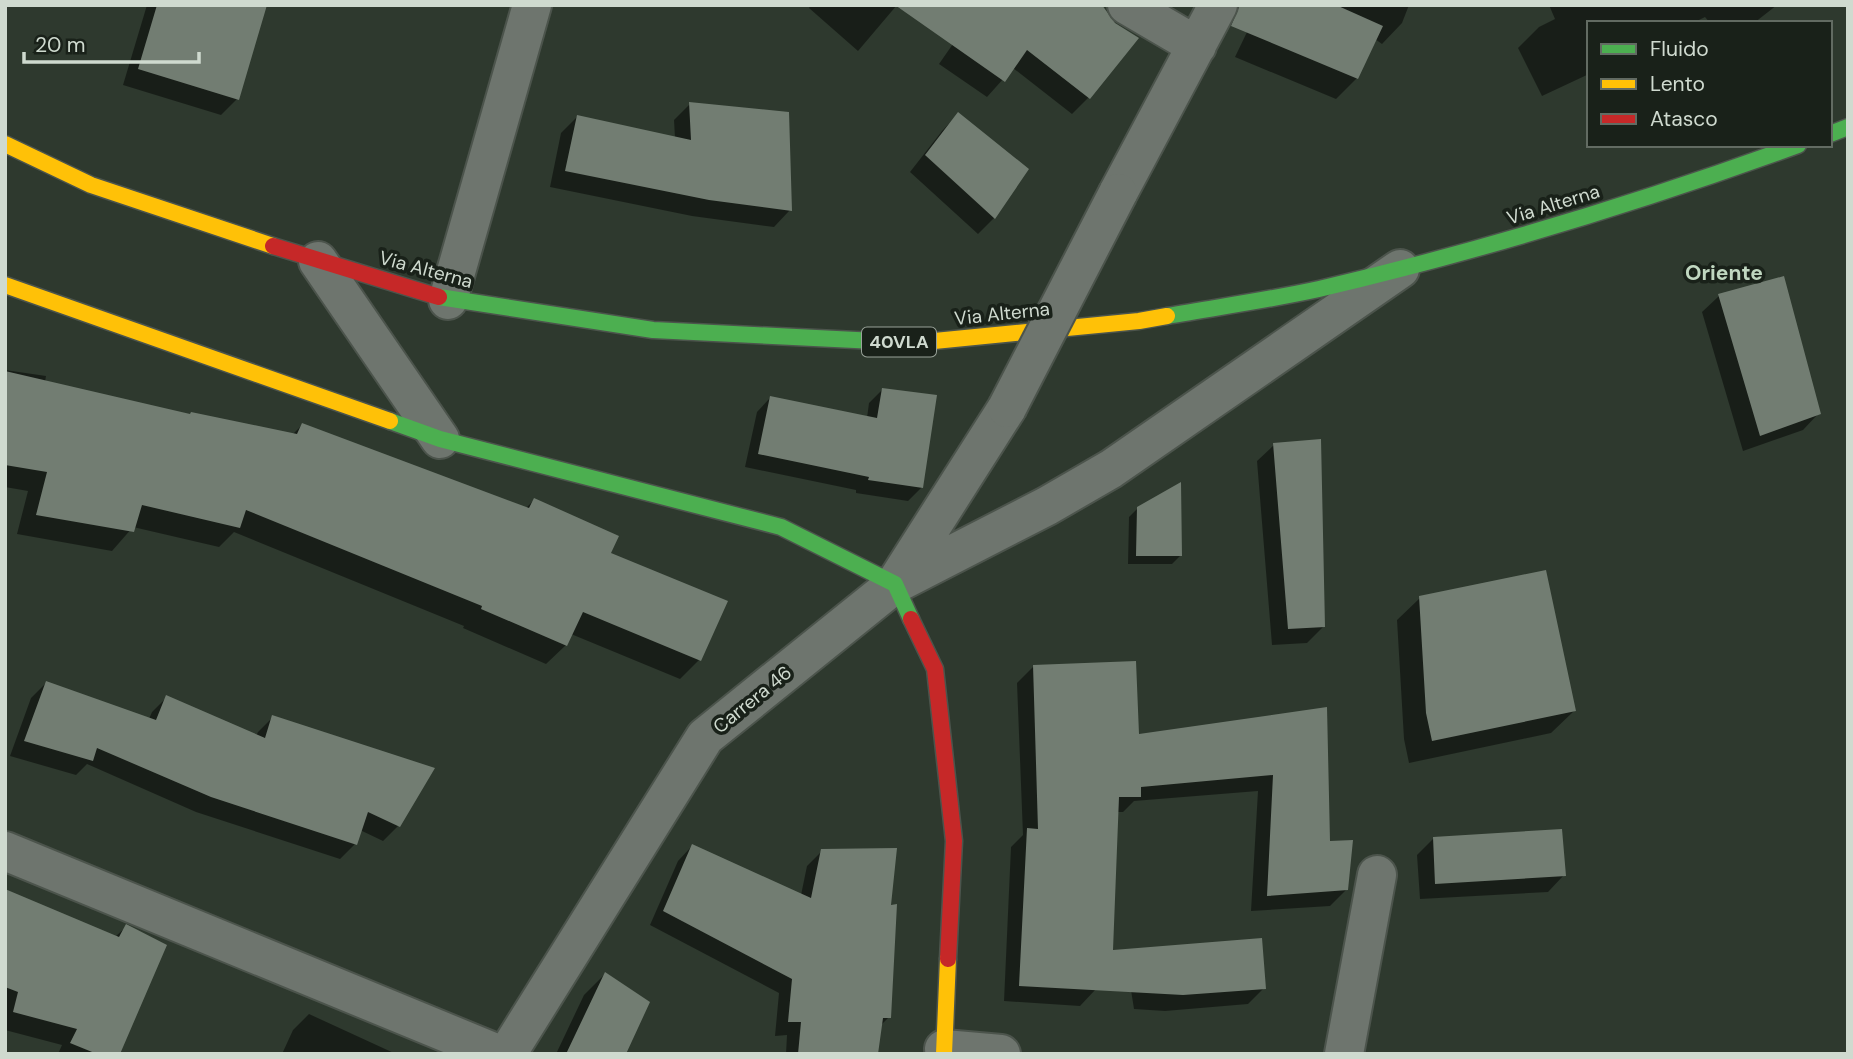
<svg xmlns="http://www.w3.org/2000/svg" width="1853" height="1059" viewBox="0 0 1853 1059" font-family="'DM Sans',sans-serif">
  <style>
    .shadow { fill: #0007 }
    .building { fill: #727d72 }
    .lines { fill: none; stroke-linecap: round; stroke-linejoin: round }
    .street-casing { stroke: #4c544c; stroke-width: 42 }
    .fast-casing { stroke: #4c544c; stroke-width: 19 }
    .slow-casing { stroke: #4c544c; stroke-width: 19 }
    .jam-casing { stroke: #4c544c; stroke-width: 19 }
    .street { stroke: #6e756e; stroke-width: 38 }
    .fast { stroke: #4caf50; stroke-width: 16 }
    .slow { stroke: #ffc107; stroke-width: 16 }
    .jam { stroke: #c62828; stroke-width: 16 }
    .street-bridge-casing { stroke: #4c544c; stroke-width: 42; stroke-linecap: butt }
    .street-bridge { stroke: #6e756e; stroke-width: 38 }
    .labels { text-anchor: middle; stroke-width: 7; stroke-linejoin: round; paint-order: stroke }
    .shield { fill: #192119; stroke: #98a298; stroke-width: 2 }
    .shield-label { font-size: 18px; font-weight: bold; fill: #cfdacf }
    .street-label { font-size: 19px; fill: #cfdacf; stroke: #192119 }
    .neighbourhood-label { font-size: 21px; font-weight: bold; fill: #c0d7c0; stroke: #192119 }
  </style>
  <rect width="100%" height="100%" fill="#2e392e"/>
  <path class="shadow" d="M 147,5 L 265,5 L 237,99 L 221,115 L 123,85 Z
    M 811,5 L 897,5 L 858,51 L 809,8 Z
    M 980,5 L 1114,25 L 1137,38 L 1088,98 L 1072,114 L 1013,68 L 987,97 L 939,64 Z
    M 1260,5 L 1409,5 L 1402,23 L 1382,44 L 1375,39 L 1357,78 L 1336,99 L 1235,57 Z
    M 1549,5 L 1777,5 L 1754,23 L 1710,23 L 1705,17 L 1693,23 L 1589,23 L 1589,74 L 1542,96 L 1518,48 L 1539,27 L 1555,19 Z
    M 690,104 L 790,210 L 774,227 L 692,216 L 550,187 L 561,133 L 577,117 L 675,138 L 674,120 Z
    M 958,114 L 994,218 L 978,234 L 910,172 L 942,131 Z
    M 1719,296 L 1819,413 L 1803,430 L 1743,451 L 1702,312 Z
    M 5,370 L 46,376 L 45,382 L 189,416 L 292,435 L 302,425 L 525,509 L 534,500 L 609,554 L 700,659 L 680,679 L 571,634 L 566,645 L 546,664 L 463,628 L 464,626 L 234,532 L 219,547 L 133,527 L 112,551 L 17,534 L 28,491 L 5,487 Z
    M 882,390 L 922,487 L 908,501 L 856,493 L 856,490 L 745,467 L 757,412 L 770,398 L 867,418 L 869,403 Z
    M 1274,445 L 1323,627 L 1307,643 L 1272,645 L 1257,461 Z
    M 1138,508 L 1180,556 L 1172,564 L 1128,564 L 1129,517 Z
    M 1420,598 L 1574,711 L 1551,733 L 1409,763 L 1404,739 L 1397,620 Z
    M 1033,667 L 1137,736 L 1325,709 L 1328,842 L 1347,889 L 1330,906 L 1251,911 L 1258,791 L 1134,801 L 1123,812 L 1117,812 L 1096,989 L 1080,1006 L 1004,1001 L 1011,847 L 1023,835 L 1017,683 Z
    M 46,683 L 149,719 L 152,712 L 167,697 L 256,736 L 258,732 L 273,717 L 433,769 L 398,826 L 383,841 L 360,830 L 355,844 L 340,859 L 196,812 L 87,764 L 76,775 L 10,756 L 31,698 Z
    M 1433,839 L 1564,875 L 1548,892 L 1420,899 L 1417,855 Z
    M 692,846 L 801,895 L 807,866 L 822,851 L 889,1017 L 880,1026 L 876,1054 L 786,1054 L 787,1035 L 775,1036 L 779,993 L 650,925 L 678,861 Z
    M 5,895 L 115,937 L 126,927 L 119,1054 L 58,1054 L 62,1045 L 5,1030 Z
    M 1127,965 L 1264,988 L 1248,1004 L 1165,1011 L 1134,1009 Z
    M 605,974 L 625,1054 L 556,1054 L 584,995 Z
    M 309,1014 L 396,1054 L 282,1054 L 293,1030 Z"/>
  <path class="building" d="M 157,5 L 267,5 L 239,100 L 138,69 Z
    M 895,5 L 1102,5 L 1115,23 L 1139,38 L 1090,99 L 1027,50 L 1005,82 Z
    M 1240,5 L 1336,5 L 1383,26 L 1358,79 L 1231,26 Z
    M 689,102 L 789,112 L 792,211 L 709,200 L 565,171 L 577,115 L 691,140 Z
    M 958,112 L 1029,169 L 995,219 L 925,155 Z
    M 1784,276 L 1821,414 L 1760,436 L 1718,294 Z
    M 5,371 L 190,414 L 191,412 L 297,434 L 302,423 L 529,508 L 534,498 L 619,536 L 611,553 L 728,601 L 701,661 L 583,612 L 567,646 L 481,609 L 482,606 L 246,510 L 240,528 L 142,505 L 134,532 L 36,515 L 47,472 L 5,465 Z
    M 882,388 L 937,395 L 923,488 L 868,480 L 869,477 L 758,454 L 770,396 L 877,418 Z
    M 1321,439 L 1325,627 L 1288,629 L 1273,443 Z
    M 1181,482 L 1182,556 L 1136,556 L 1137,507 Z
    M 1546,570 L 1576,711 L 1432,741 L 1426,713 L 1419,596 Z
    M 1136,661 L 1139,734 L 1327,707 L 1330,841 L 1353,840 L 1348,890 L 1267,896 L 1273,775 L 1141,787 L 1141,797 L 1119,797 L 1113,950 L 1262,938 L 1266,989 L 1183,995 L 1019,986 L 1027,828 L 1038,829 L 1033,665 Z
    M 46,681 L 156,720 L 166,695 L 265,738 L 272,715 L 435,768 L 400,827 L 368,812 L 357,845 L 211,797 L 97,748 L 93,761 L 24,741 Z
    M 1562,829 L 1566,876 L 1435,884 L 1433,837 Z
    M 692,844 L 811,898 L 821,849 L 897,848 L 891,905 L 897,904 L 891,1018 L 883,1018 L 878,1054 L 798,1054 L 801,1022 L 788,1022 L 792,979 L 663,911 Z
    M 5,889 L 119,937 L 126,924 L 167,945 L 120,1054 L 97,1054 L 70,1043 L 77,1029 L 13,1012 L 18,992 L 5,987 Z
    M 605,972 L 650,1002 L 626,1054 L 566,1054 Z"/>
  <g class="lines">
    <defs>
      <path id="street" d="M 1127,5 L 1197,46
        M 1118,193 L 1218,5
        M 318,261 L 440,439
        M 448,300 L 532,5
        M 897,583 L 1047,506 L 1111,469 L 1400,269
        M 5,851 L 498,1054
        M 944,1049 L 1001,1054
        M 507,1054 L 705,737 L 895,584 L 1007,408
        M 1344,1054 L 1377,875"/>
      <path id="fast" d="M 1830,134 L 1848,127
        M 439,297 L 653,330 L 896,342
        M 1167,316 C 1217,307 1269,300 1319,289 C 1481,251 1641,202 1798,145
        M 390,421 L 440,439 L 781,527 L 895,584 L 911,619"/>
      <path id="slow" d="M 5,144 L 91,185 L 273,246
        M 5,285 L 390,421
        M 896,342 L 914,343 L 1139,321 L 1167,316
        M 944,1054 L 948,959"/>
      <path id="jam" d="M 273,246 L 439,297
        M 911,619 L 935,669 L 954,841 L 948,959"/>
    </defs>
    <use href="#street" class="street-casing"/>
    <use href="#fast" class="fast-casing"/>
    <use href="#slow" class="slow-casing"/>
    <use href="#jam" class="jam-casing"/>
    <use href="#street" class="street"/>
    <use href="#fast" class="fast"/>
    <use href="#slow" class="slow"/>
    <use href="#jam" class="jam"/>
    <defs>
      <path id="street-bridge" d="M 1007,408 L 1118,193"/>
    </defs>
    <use href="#street-bridge" class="street-bridge-casing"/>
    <use href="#street-bridge" class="street-bridge"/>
  </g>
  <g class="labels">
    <rect class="shield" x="862" y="327.5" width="74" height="29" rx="5"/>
    <g class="shield-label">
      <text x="899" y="348">40VLA</text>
    </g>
    <g class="street-label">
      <text transform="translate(1553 204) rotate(-17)" y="7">Via Alterna</text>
      <text transform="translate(426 269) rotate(15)" y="7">Via Alterna</text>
      <text transform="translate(1002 313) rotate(-6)" y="7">Via Alterna</text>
      <text transform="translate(752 699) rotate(-39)" y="7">Carrera 46</text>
    </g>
    <g class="neighbourhood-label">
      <text x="1724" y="280">Oriente</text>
    </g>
  </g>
  <rect width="1853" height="1059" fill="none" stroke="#cfdacf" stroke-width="14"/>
  <rect x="1587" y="21" width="245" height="126" fill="#192119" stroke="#626b62" stroke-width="2"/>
  <rect x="1601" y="44" width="35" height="10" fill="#4caf50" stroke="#626b62" stroke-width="2"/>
  <text x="1650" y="56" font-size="21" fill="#cfdacf">Fluido</text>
  <rect x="1601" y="79" width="35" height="10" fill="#ffc107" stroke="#626b62" stroke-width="2"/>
  <text x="1650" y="91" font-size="21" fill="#cfdacf">Lento</text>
  <rect x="1601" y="114" width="35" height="10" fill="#c62828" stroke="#626b62" stroke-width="2"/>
  <text x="1650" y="126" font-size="21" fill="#cfdacf">Atasco</text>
  <path d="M24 52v10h175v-10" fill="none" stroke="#cfdacf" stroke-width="3.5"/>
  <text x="35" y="52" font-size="21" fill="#cfdacf" stroke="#192119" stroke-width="5" paint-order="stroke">20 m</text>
</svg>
